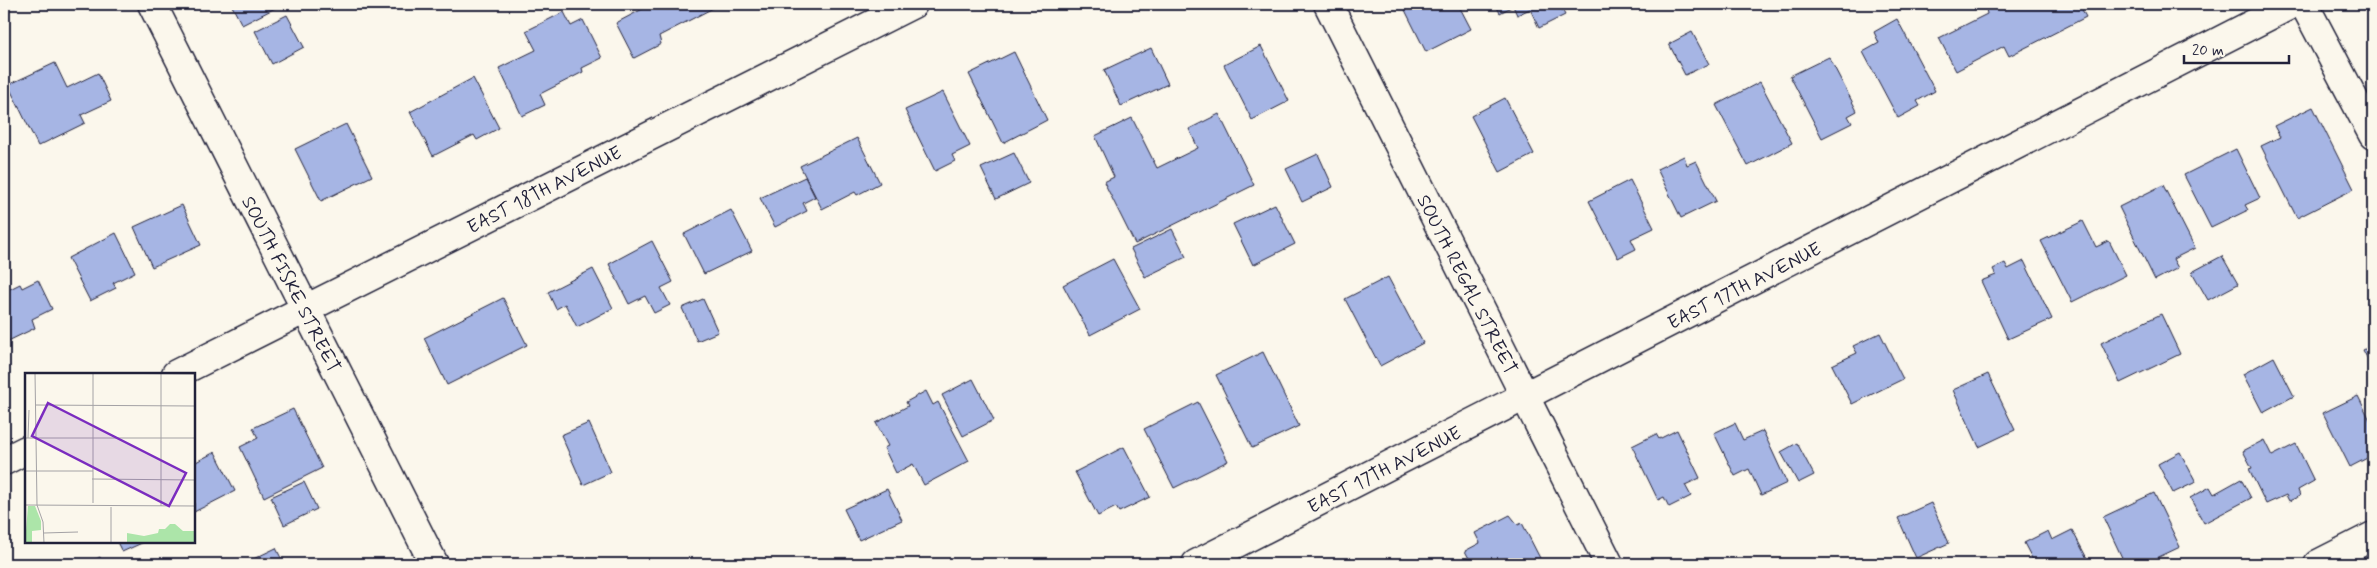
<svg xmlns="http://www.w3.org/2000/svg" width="2377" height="568" viewBox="0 0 2377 568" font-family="Mynerve,sans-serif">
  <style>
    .building { fill: #a6b5e4; stroke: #22223b }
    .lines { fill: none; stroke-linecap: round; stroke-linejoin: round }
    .minor-casing { stroke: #22223b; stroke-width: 31 }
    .tertiary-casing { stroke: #22223b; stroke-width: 31 }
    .minor { stroke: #fbf7ec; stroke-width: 28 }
    .tertiary { stroke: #fbf7ec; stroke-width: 28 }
    .labels { text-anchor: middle; stroke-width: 4; stroke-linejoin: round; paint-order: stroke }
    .street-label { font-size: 19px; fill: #22223b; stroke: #fbf7ec }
    .inset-road { fill: none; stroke: #a4a2a5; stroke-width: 1 }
    .view { fill: #7b2cbf; fill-opacity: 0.15; stroke: #7b2cbf; stroke-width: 2.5 }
    .inset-edge { fill: none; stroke: #22223b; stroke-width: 2.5 }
  </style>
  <rect width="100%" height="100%" fill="#fbf7ec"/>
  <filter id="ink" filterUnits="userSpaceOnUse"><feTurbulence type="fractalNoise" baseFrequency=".02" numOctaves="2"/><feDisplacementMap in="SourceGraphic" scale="10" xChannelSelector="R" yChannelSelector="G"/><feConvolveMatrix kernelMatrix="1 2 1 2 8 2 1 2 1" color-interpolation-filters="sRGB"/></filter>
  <g filter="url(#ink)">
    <path class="building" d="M 231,4 L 283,4 L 242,25 Z
      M 652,4 L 721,4 L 659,36 L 661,44 L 634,58 L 616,23 Z
      M 1402,4 L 1458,4 L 1471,29 L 1426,52 Z
      M 1495,4 L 1559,4 L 1565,15 L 1539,28 L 1530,9 L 1517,15 L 1513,6 L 1500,13 Z
      M 1996,4 L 2079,4 L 2086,17 L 2009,56 L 2004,46 L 1956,71 L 1939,38 L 1987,14 L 1986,9 Z
      M 564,12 L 571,26 L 583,20 L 602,58 L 582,68 L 583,72 L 540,94 L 545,105 L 522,116 L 499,68 L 536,50 L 526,31 Z
      M 287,15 L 304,47 L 272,64 L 255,31 Z
      M 1897,19 L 1935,91 L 1917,101 L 1920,106 L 1898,118 L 1863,52 L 1879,43 L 1874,32 Z
      M 1692,32 L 1709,64 L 1685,75 L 1669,44 Z
      M 1261,46 L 1289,101 L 1252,120 L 1224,65 Z
      M 1151,48 L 1168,84 L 1121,106 L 1104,70 Z
      M 1014,52 L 1047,120 L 1003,143 L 969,74 Z
      M 1829,57 L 1857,111 L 1848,116 L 1852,123 L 1822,138 L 1790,76 Z
      M 55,63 L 67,88 L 98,73 L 111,101 L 81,115 L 85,123 L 38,146 L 8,85 Z
      M 473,78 L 499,128 L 477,140 L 474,135 L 433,156 L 410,112 Z
      M 1760,82 L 1792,143 L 1748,166 L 1716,105 Z
      M 943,92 L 970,146 L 952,155 L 955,161 L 935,171 L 905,110 Z
      M 1505,98 L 1534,154 L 1500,172 L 1471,116 Z
      M 2313,107 L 2354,189 L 2297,218 L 2261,146 L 2280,137 L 2274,126 Z
      M 1219,114 L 1254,185 L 1135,244 L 1104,182 L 1114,177 L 1095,136 L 1132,118 L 1157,168 L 1198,148 L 1189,129 Z
      M 346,124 L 372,176 L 321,201 L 295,149 Z
      M 857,138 L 880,183 L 857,195 L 855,192 L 822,209 L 800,166 Z
      M 2236,149 L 2260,198 L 2245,205 L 2248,210 L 2211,228 L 2184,175 Z
      M 1014,153 L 1029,183 L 996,199 L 981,168 Z
      M 1318,154 L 1333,187 L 1302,202 L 1286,169 Z
      M 1684,156 L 1687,165 L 1696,161 L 1716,201 L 1681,218 L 1657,169 Z
      M 805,177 L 815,197 L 803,203 L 807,211 L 775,227 L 760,198 Z
      M 1630,180 L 1654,228 L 1631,239 L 1636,249 L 1618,258 L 1589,201 Z
      M 2163,185 L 2195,248 L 2173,259 L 2178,268 L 2155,280 L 2119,207 Z
      M 1275,204 L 1295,244 L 1253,265 L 1233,224 Z
      M 182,205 L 201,245 L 152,267 L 134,227 Z
      M 731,210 L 752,251 L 704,274 L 684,234 Z
      M 2083,221 L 2096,247 L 2109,241 L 2126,275 L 2072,302 L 2041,241 Z
      M 1172,229 L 1186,257 L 1145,277 L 1131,249 Z
      M 116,233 L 135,272 L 113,283 L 116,288 L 90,301 L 68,258 Z
      M 652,241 L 673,282 L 661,288 L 670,305 L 654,313 L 645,296 L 629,304 L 609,264 Z
      M 2222,256 L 2238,284 L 2208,300 L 2192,272 Z
      M 1113,259 L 1140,309 L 1090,335 L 1063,285 Z
      M 2024,261 L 2052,319 L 2008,339 L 1981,281 L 1996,275 L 1993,269 L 2005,263 L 2008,269 Z
      M 593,269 L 613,308 L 577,327 L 565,304 L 556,309 L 548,292 Z
      M 1388,277 L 1423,343 L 1380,366 L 1345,299 Z
      M 38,280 L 52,309 L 32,319 L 35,328 L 4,343 L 4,292 L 20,284 L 22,288 Z
      M 503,298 L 527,345 L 447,385 L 424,338 Z
      M 703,299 L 718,332 L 697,341 L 682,308 Z
      M 2161,314 L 2180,354 L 2120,383 L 2101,343 Z
      M 1880,333 L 1903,379 L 1852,404 L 1832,365 L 1857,353 L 1853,346 Z
      M 2373,345 L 2373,369 L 2363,350 Z
      M 1263,352 L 1299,426 L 1252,448 L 1216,375 Z
      M 2274,357 L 2294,396 L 2263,413 L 2243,374 Z
      M 1988,374 L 2015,430 L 1979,447 L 1953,390 Z
      M 973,379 L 994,420 L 963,436 L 942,395 Z
      M 926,391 L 933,405 L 938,402 L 969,461 L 924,485 L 913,464 L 896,473 L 884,448 L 888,446 L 876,423 L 908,406 L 906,402 Z
      M 2358,396 L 2373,426 L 2373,455 L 2350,467 L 2323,413 Z
      M 1198,402 L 1228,461 L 1174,488 L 1144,429 Z
      M 293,409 L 322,468 L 264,497 L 240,447 L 258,438 L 253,428 Z
      M 589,423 L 611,472 L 583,485 L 561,435 Z
      M 1735,423 L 1743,440 L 1763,431 L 1787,483 L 1761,495 L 1749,469 L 1735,476 L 1714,433 Z
      M 1677,430 L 1700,478 L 1685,485 L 1691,496 L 1669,507 L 1664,497 L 1658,500 L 1632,446 L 1656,434 L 1659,439 Z
      M 2264,440 L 2272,456 L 2296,444 L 2314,481 L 2298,490 L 2300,496 L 2289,501 L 2286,495 L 2266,504 L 2249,469 L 2252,468 L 2243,451 Z
      M 1797,443 L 1814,475 L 1798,483 L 1781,452 Z
      M 1124,447 L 1150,497 L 1119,512 L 1116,507 L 1098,516 L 1075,472 Z
      M 215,452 L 235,491 L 194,512 L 194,463 Z
      M 2180,452 L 2196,482 L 2173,493 L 2158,464 Z
      M 2241,479 L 2251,498 L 2204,523 L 2190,498 L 2210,487 L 2214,494 Z
      M 304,482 L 317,509 L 284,525 L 271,497 Z
      M 887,489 L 902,520 L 859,540 L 844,509 Z
      M 2154,493 L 2180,547 L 2144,564 L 2125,564 L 2103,517 Z
      M 1931,503 L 1949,543 L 1916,558 L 1898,518 Z
      M 1510,515 L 1518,525 L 1522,523 L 1543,564 L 1472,564 L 1465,551 L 1480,543 L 1475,533 Z
      M 2072,530 L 2090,564 L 2035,564 L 2024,543 L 2048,531 L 2052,540 Z
      M 117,542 L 144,542 L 122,552 Z
      M 276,548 L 284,564 L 243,564 Z
      M 100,557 L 103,564 L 86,564 Z"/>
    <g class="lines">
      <defs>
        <path id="minor" d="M 152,4 L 434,564
          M 1328,4 L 1609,564
          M 2304,4 L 2373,135
          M 176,374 L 913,4
          M 4,461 L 26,450
          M 2318,564 L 2373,536"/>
        <path id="tertiary" d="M 1196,564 L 2292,4"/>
      </defs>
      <use href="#minor" class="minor-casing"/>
      <use href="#tertiary" class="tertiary-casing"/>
      <use href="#minor" class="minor"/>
      <use href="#tertiary" class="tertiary"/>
    </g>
  </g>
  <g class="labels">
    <g class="street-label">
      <text transform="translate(544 189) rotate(-27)" y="7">EAST 18TH AVENUE</text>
      <text transform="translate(292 284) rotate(63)" y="7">SOUTH FISKE STREET</text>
      <text transform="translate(1468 284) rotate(63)" y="7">SOUTH REGAL STREET</text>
      <text transform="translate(1744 285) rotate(-27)" y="7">EAST 17TH AVENUE</text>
      <text transform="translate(1384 469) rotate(-27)" y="7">EAST 17TH AVENUE</text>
    </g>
  </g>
  <g transform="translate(25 373)">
    <rect width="170" height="170" fill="#fbf7ec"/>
    <path d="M 3,133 L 10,133 L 16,148 L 16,157 L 7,158 L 7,170 L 0,170 ZM 145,151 L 150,151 L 158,158 L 170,158 L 170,170 L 102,170 L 102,160 L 119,163 L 133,160 L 134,156 L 140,156 Z" fill="#ace5a9"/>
    <path class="inset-road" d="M 10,0 L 12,132 L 18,149 L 19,170M 68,0 L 170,1M 10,32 L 170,33M 0,65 L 170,65M 3,65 L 4,37M 0,98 L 68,98M 67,106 L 170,107M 68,130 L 68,0M 0,132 L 170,133M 136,133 L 136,0M 19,160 L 53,159M 86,170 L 86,134"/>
    <path class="view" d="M 23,30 L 161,100 L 144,133 L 7,63 Z"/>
    <rect width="170" height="170" class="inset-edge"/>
  </g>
  <rect width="2377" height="568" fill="none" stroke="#fbf7ec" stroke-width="20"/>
  <rect x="10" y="10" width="2357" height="548" fill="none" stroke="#22223b" stroke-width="2" filter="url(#ink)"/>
  <path d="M2184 55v8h105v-8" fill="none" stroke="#22223b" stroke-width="2.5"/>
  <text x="2192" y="55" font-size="15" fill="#22223b" stroke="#fbf7ec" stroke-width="4" paint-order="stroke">20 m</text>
</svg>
